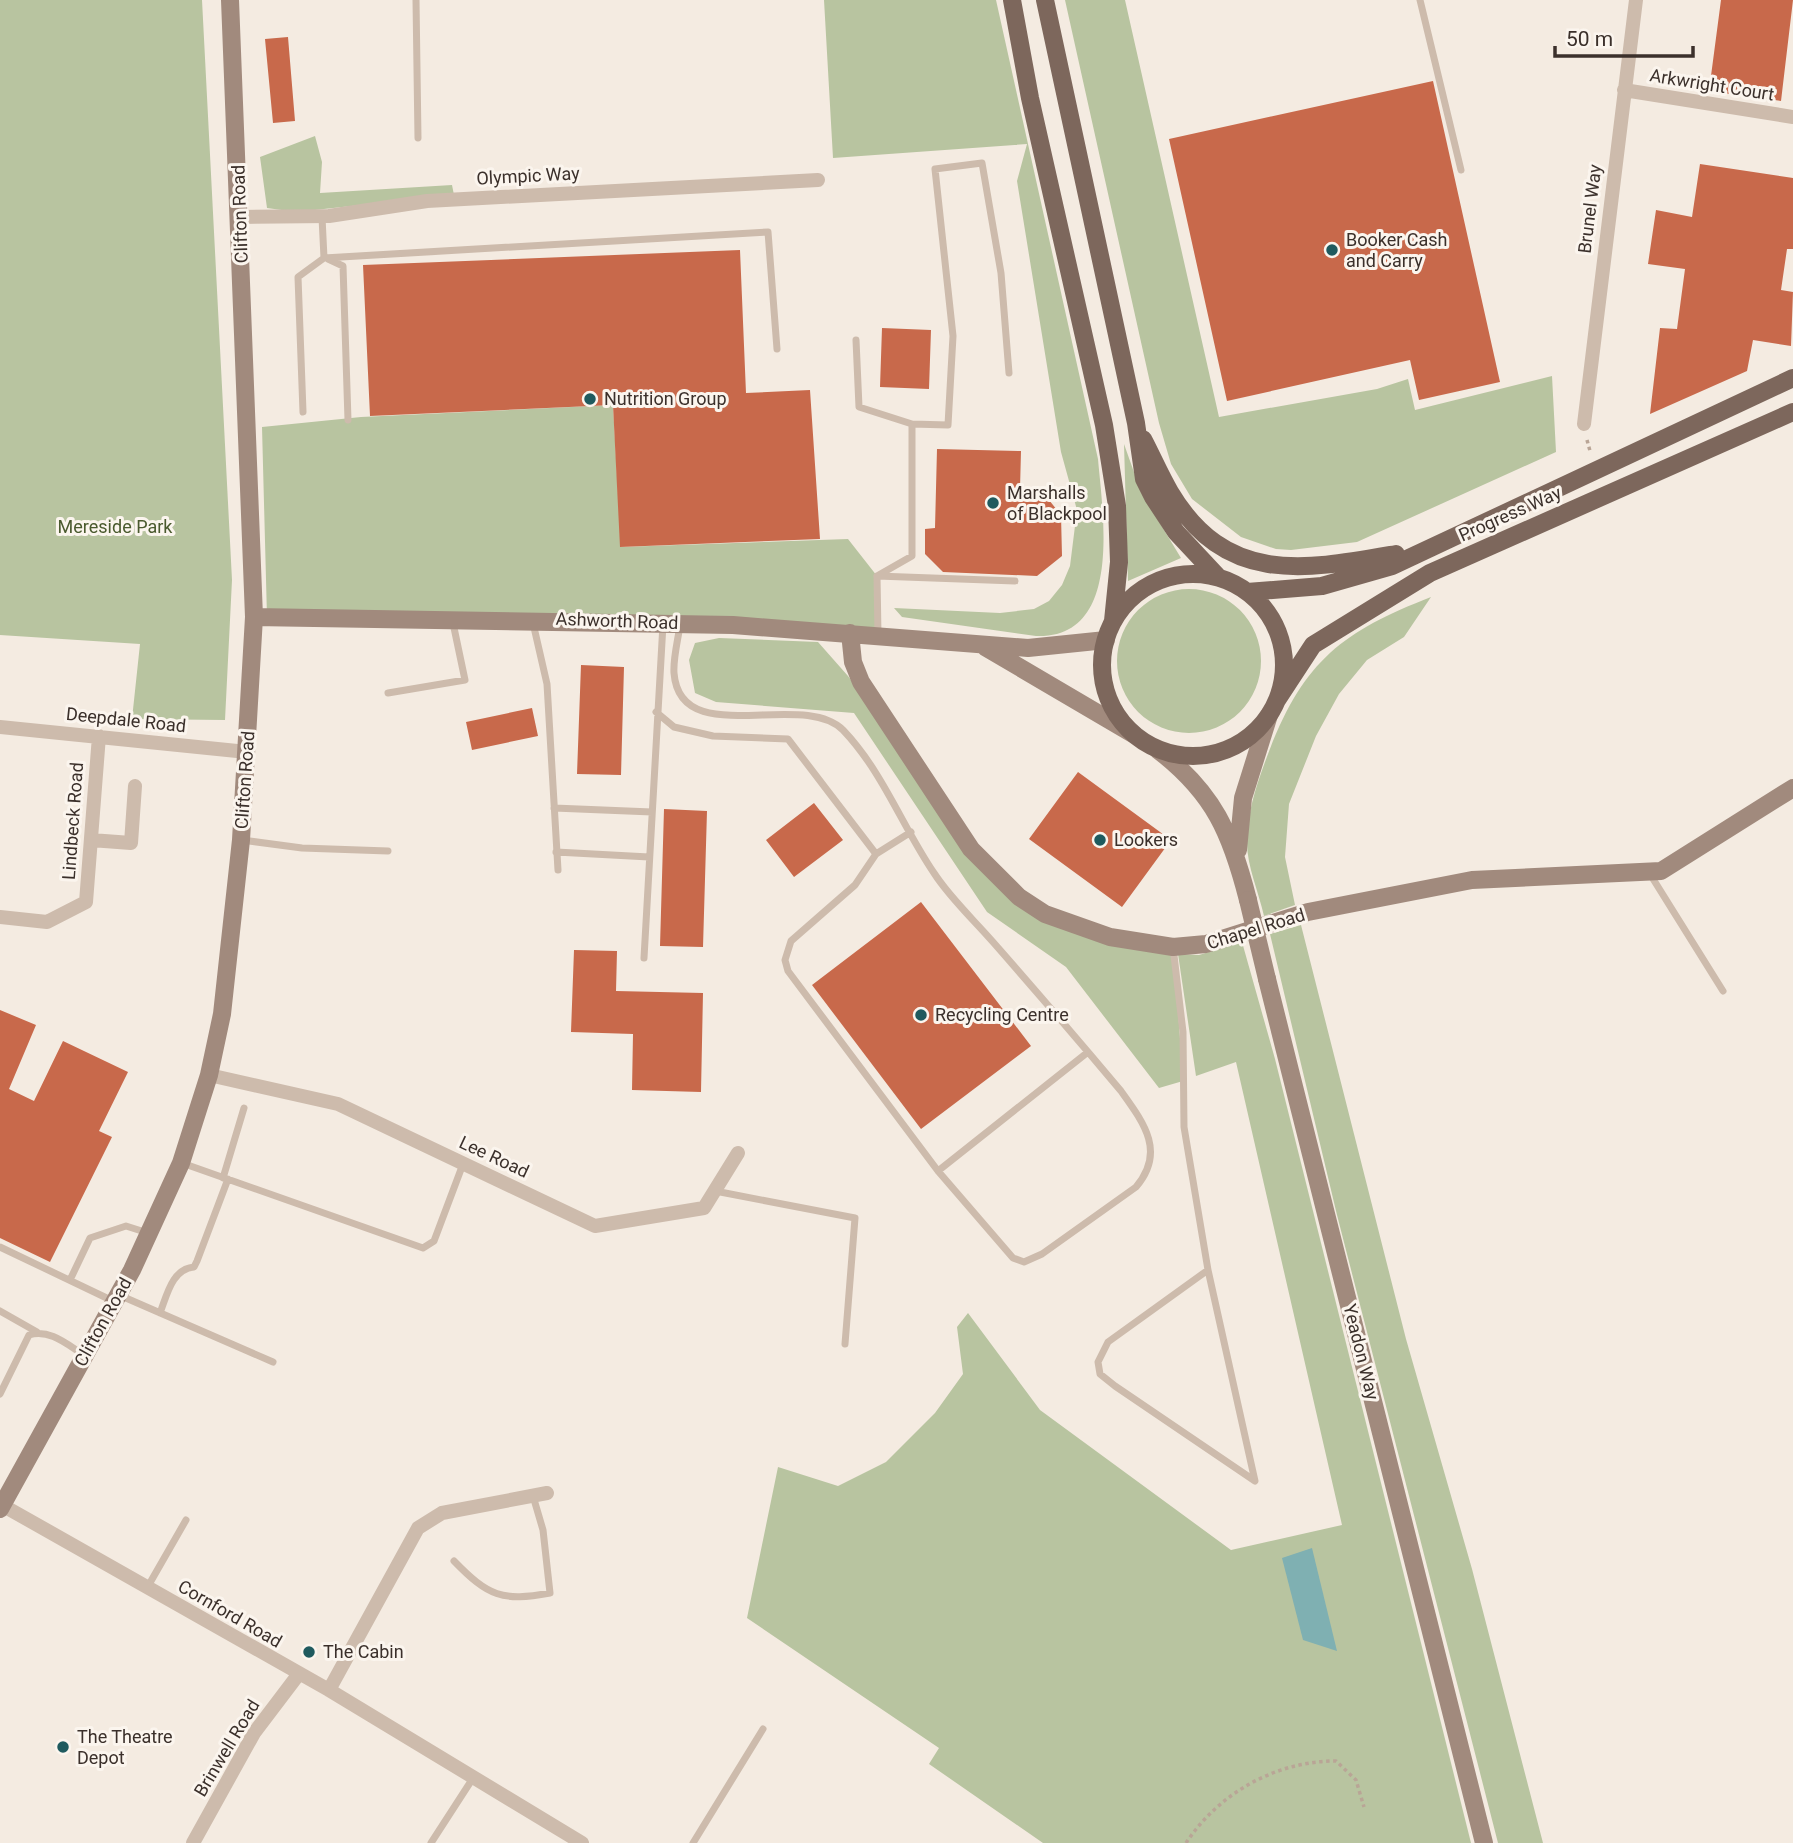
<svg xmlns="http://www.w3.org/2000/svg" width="1793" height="1843" viewBox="0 0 1793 1843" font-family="Roboto,sans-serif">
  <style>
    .green { fill: #b8c4a0 }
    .water { fill: #7fb0b2 }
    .building { fill: #c8694b }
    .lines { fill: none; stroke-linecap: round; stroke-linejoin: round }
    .path { stroke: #b9a596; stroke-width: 3.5; stroke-dasharray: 3.5 3.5; stroke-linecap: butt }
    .lane { stroke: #cdbbac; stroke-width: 7 }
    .street { stroke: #cdbbac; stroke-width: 14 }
    .secondary { stroke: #a18a7d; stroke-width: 18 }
    .primary { stroke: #7d675c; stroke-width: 18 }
    .secondary-bridge { stroke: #a18a7d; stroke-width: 18 }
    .poi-dot { fill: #1f5a5e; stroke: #fbf5ee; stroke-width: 2.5 }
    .labels { text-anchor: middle; stroke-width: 6; stroke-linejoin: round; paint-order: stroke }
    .street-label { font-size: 18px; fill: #3b302b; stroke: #fbf5ee }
    .poi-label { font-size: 18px; fill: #3b302b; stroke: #fbf5ee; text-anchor: start }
    .park-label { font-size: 18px; fill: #4a5a2e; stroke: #fbf5ee }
  </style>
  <rect width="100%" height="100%" fill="#f4ebe1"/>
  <path class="green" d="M 0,0 L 202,0 L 232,580 L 225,720 L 132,719 L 140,644 L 0,635 Z
    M 824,0 L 996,0 L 1098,459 C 1103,516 1123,639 1036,636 L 902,617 L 894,608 L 1000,613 L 1034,609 L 1049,601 L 1062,585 L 1070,566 L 1077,510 L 1061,452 L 1017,181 L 1027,144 L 833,158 Z
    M 1065,0 L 1125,0 L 1219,417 L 1377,389 L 1408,379 L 1415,410 L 1552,376 L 1556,452 L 1357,542 L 1291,550 L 1276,549 L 1241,537 L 1192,499 L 1171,464 L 1159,423 Z
    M 315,136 L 322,162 L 320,193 L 452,185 L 454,195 L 296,212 L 267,208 L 260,157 Z
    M 613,405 L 621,547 L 848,539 L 877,576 L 878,631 L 267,617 L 262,427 L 361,417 Z
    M 1124,444 L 1141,492 L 1181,558 L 1128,581 Z
    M1117 661a72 72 0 1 1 144 0a72 72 0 1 1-144 0Z
    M 1431,597 L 1404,637 L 1367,660 L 1339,694 L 1316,736 L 1289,804 L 1285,857 L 1295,905 L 1264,916 C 1259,893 1247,866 1247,843 C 1247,812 1257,783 1268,754 C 1303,662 1341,632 1431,597 Z
    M 719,638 L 818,642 L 848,676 L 1017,902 L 1174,953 L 1183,1081 L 1159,1088 L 1066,967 L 987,912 L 854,713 L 716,702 L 695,693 L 689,660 L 695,643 Z
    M 1301,925 L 1406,1339 L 1472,1569 L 1543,1843 L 1498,1843 L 1337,1215 L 1270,934 Z
    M 1242,942 L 1275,1059 L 1471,1843 L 1043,1843 L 929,1764 L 939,1748 L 747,1618 L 778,1467 L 838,1486 L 886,1462 L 935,1413 L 963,1374 L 957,1327 L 968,1313 L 1040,1410 L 1231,1550 L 1342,1525 L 1236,1062 L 1196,1076 L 1178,954 L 1199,955 Z"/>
  <path class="water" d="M 1312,1548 L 1337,1651 L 1303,1640 L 1282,1558 Z"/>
  <path class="building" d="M 1721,0 L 1793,0 L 1781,101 L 1709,91 Z
    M 288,37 L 295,121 L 273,123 L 265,39 Z
    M 1433,81 L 1500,382 L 1419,400 L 1410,360 L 1227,401 L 1169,139 Z
    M 1700,164 L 1793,178 L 1793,249 L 1787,249 L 1781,290 L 1793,292 L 1791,346 L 1753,340 L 1747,371 L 1650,414 L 1660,328 L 1677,329 L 1685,269 L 1648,264 L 1656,210 L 1692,217 Z
    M 740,250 L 746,393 L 810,390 L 820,539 L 620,547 L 613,405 L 370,416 L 363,265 Z
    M 882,328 L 931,330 L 929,389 L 880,387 Z
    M 937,449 L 1021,451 L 1020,489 L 1041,490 L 1061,515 L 1062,556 L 1037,576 L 943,572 L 925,554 L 925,529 L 935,528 Z
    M 581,665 L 624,667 L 621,775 L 577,774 Z
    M 532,708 L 538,736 L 472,750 L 466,722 Z
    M 1078,772 L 1171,840 L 1122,907 L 1029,839 Z
    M 814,803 L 843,840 L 794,877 L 766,840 Z
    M 664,809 L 707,811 L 703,947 L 660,946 Z
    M 921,902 L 1031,1046 L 921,1129 L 812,985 Z
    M 574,950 L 617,951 L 616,991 L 703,993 L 701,1092 L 632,1090 L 633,1034 L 571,1032 Z
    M 0,1010 L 36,1025 L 9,1089 L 34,1101 L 63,1041 L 128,1072 L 99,1131 L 112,1137 L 50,1262 L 0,1238 Z"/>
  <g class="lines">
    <path class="path" d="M 1587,440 L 1590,451
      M 1186,1843 C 1219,1793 1276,1761 1336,1761 L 1356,1780 L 1364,1807"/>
    <path class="lane" d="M 416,0 L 418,138
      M 1420,0 L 1461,170
      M 324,258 L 768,232 L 777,349
      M 328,259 L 343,266 L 348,420
      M 856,340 L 859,407 L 912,424 L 912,556 L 877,576
      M 303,412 L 298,277 L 324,258 L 322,217
      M 912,424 L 948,425 L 953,336 L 935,169 L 982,163 L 1001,273 L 1009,373
      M 533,623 L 547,684 L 558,870
      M 680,625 C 678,640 673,658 674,673 C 680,751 802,689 843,730 C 883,772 902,826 934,873 C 950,898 974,920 993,942 C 1036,991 1079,1041 1121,1091 C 1144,1123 1166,1152 1136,1187 L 1042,1254 L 1024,1262 L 1013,1258 L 938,1171 L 788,971 L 785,960 L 791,941 L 855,885 L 876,854 L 911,832
      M 878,635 L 877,576 L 1015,581
      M 388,693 L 465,680 L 453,623
      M 656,712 L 674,727 L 713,736 L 788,739 L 876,854
      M 554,808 L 652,812
      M 242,840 L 302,848 L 388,851
      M 556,852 L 649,857
      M 1650,874 L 1723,991
      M 1173,947 L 1183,1032 L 1184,1127 L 1208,1270 L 1108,1342 L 1098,1362 L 1100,1374 L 1115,1386 L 1255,1481 L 1208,1270
      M 644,958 L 663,624
      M 182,1163 L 423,1248 L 434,1241 L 463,1164
      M 938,1171 L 1088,1052
      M 223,1178 L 244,1108
      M 715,1191 L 855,1218 L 845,1344
      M 0,1247 L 113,1301
      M 70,1280 L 90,1238 L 126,1226 L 148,1233
      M 119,1295 L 273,1362
      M 0,1311 L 37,1332
      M 160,1313 C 167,1295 172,1269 194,1267 L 197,1261 L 228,1179
      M 0,1394 L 29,1335 C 49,1328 68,1345 84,1355
      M 454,1561 C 488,1596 502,1602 550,1593 L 543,1530 L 533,1496
      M 147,1588 L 186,1520
      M 431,1843 L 473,1778
      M 693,1843 L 763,1729"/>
    <path class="street" d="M 1624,90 L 1793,117
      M 241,217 L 329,216 L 427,201 L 818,180
      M 1584,424 L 1636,0
      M 0,727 L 247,752
      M 91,840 L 131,843 L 135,786
      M 0,917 L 47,922 L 86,902 L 99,736
      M 209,1075 L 338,1104 L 595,1226 L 704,1208 L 738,1153
      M 2,1505 L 329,1690 L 582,1843
      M 329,1690 L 418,1528 L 442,1513 L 547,1493
      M 193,1843 L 254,1733 L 298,1675"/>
    <path class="secondary" d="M 254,617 L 733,625 L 1028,648 L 1106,640
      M 850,633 L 853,662 L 861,682 L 971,849 L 1019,897 L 1045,914 L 1110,937 L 1173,947 L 1206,944 L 1308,912 L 1472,880 L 1661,871 L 1793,788
      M 985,647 L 1133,734
      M 1158,750 C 1214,793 1231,833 1248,900
      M 1238,850 L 1243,798 L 1269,715
      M 1267,979 L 1484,1843
      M 0,1509 L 132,1270 L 181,1163 L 209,1075 L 222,1014 L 241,840 L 254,617 L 230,0"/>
    <path class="primary" d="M 1012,0 L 1030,98 L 1104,425 L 1117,506 L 1119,562 L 1113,621
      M 1045,0 L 1136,423 L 1144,479 L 1153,497 L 1176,532 L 1219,578
      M 1143,439 C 1152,456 1160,475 1170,492 C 1226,586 1305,570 1396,554
      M1102 665a91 91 0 1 1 182 0a91 91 0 1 1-182 0Z
      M 1247,592 L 1322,586 L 1392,566 L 1793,378
      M 1277,700 L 1313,645 L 1430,573 L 1793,412"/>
    <path class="secondary-bridge" d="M 1248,900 L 1267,979"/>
  </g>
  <g class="poi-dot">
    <circle cx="1332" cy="250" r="7"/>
    <circle cx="590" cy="399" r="7"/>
    <circle cx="993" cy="503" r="7"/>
    <circle cx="1100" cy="840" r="7"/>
    <circle cx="921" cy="1015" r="7"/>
    <circle cx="309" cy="1652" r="7"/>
    <circle cx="63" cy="1747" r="7"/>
  </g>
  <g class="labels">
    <g class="street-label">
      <text transform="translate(1712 85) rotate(9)" y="6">Arkwright Court</text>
      <text transform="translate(528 176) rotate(-3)" y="6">Olympic Way</text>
      <text transform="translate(1590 209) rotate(-83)" y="6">Brunel Way</text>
      <text transform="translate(240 214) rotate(-92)" y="6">Clifton Road</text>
      <text transform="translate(1510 514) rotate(-24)" y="6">Progress Way</text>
      <text transform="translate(617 621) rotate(2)" y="6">Ashworth Road</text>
      <text transform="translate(126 720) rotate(6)" y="6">Deepdale Road</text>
      <text transform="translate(245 780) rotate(-86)" y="6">Clifton Road</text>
      <text transform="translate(73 821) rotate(-86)" y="6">Lindbeck Road</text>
      <text transform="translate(1256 929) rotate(-17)" y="6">Chapel Road</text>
      <text transform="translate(494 1157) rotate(25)" y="6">Lee Road</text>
      <text transform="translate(103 1322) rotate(-61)" y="6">Clifton Road</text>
      <text transform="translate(1361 1352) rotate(76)" y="6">Yeadon Way</text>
      <text transform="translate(230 1614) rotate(30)" y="6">Cornford Road</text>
      <text transform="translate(227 1748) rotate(-59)" y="6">Brinwell Road</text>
    </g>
    <g class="poi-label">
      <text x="1346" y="246">Booker Cash<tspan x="1346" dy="21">and Carry</tspan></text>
      <text x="604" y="405">Nutrition Group</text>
      <text x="1007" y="499">Marshalls<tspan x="1007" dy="21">of Blackpool</tspan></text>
      <text x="1114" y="846">Lookers</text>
      <text x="935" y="1021">Recycling Centre</text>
      <text x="323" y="1658">The Cabin</text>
      <text x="77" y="1743">The Theatre<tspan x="77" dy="21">Depot</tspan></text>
    </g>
    <g class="park-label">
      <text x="115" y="533">Mereside Park</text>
    </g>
  </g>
  <path d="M1555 46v10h138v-10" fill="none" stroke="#3b302b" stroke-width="3.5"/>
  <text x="1566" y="46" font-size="21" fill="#3b302b" stroke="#fbf5ee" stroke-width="5" paint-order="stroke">50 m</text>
</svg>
